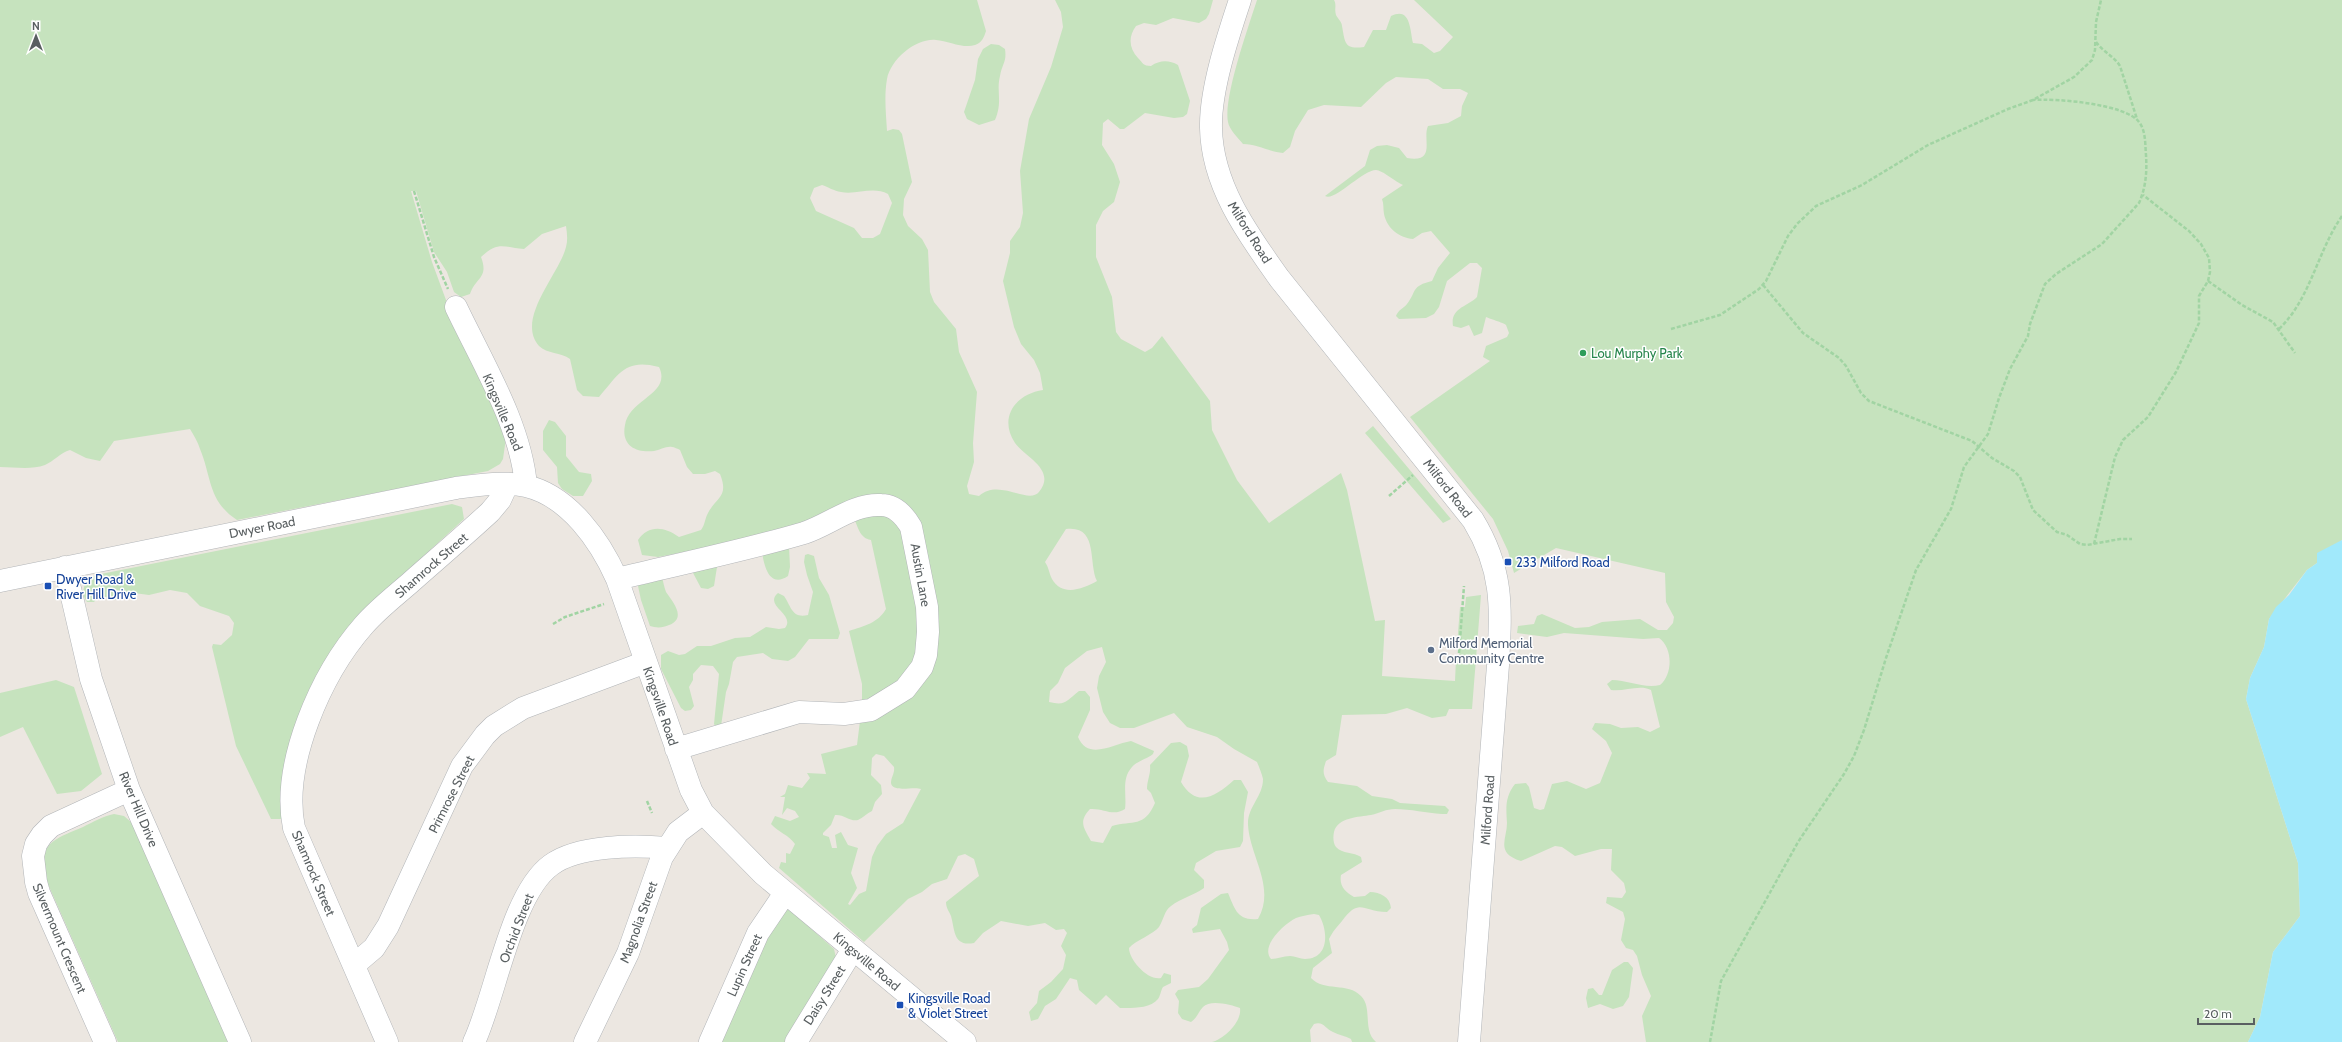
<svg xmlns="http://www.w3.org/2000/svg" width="2342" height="1042" viewBox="0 0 2342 1042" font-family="Cabin,sans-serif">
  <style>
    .green { fill: #c6e3be; fill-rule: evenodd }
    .water { fill: #a1e9fb }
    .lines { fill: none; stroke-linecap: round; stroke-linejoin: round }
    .minor-casing { stroke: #b2b5b8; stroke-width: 23 }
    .path { stroke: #a1d4a3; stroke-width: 2.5; stroke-dasharray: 4 2; stroke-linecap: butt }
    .minor { stroke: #fff; stroke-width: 22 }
    .leisure-dot { fill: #2e9e5b; stroke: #fff; stroke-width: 1.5 }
    .transit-dot { fill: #1a4fb4; stroke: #fff; stroke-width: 1.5 }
    .service-dot { fill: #5c6f8a; stroke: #fff; stroke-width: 1.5 }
    .labels { text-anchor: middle; stroke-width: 3; stroke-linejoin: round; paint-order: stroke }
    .street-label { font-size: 13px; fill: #595f61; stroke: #fff }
    .leisure-label { font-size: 13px; fill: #27864d; stroke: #fff; text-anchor: start }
    .transit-label { font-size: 13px; fill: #164399; stroke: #fff; text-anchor: start }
    .service-label { font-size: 13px; fill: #4e5e75; stroke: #fff; text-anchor: start }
  </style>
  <rect width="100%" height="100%" fill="#ece7e1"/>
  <path class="green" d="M 0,0 L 977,0 L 986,31 C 984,37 982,43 975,45 C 964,49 948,41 936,40 C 916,38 891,59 887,79 C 884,96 886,114 887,131 L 893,129 L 899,130 L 902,134 L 912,182 L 904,199 L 903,215 L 908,226 L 922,239 L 928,250 L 930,292 L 934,302 L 956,329 L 959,352 L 977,392 L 973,443 L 974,462 L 967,486 L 969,494 L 979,496 C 999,478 1028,505 1039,492 C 1057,470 1025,457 1015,443 C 998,417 1016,394 1043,390 L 1040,373 L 1034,360 L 1021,344 L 1014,327 L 1003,281 L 1010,253 L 1010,241 L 1020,227 L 1023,213 L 1020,171 L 1029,119 L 1051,67 L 1063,27 L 1061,12 L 1055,0 L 1213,0 L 1209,14 L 1206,19 L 1199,23 L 1173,18 L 1156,25 L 1144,23 L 1136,26 C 1128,37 1129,48 1138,58 C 1143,63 1143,66 1151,66 C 1160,60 1169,60 1178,65 L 1190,101 L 1187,114 L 1183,117 L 1174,118 L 1145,113 L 1124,129 L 1120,129 L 1108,119 L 1103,123 L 1102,145 L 1114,164 L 1120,182 L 1114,202 L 1103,211 L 1096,225 L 1096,257 L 1112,297 L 1116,332 L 1121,339 L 1145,352 L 1152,348 L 1162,336 L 1210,401 L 1212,430 L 1237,480 L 1269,523 L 1341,473 L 1347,490 L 1375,621 L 1385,620 L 1382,676 L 1455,681 L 1456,659 L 1459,659 L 1460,646 L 1457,646 L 1460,607 L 1465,607 L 1466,597 L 1481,595 L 1472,709 L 1449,709 L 1446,716 L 1432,718 L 1407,708 L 1386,714 L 1342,715 L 1336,755 L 1326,761 C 1323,770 1322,774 1328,782 L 1357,786 L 1372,796 L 1392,799 L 1400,803 L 1445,806 L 1449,810 L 1447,814 L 1442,814 C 1426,813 1411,809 1395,809 C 1386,809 1380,813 1371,815 C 1359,817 1338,817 1334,832 C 1333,837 1333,843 1336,847 C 1342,854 1354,852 1361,857 L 1362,862 L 1341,875 C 1339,886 1345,892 1354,897 L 1365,896 L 1370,892 C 1380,892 1390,897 1391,908 L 1387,912 C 1362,912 1360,897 1342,921 C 1337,927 1333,931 1329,939 L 1332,953 L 1313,968 L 1311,978 C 1324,992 1348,982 1361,996 C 1373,1008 1362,1030 1376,1042 L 1352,1042 L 1351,1039 C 1345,1036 1339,1035 1333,1032 C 1325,1029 1324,1021 1314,1024 L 1310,1030 L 1311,1042 L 1212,1042 C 1224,1039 1242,1022 1240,1008 C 1232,1005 1210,999 1203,1007 C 1198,1012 1198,1017 1191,1022 L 1182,1019 L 1178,1013 L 1179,1001 L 1175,994 L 1178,990 L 1199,987 L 1208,979 L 1229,950 L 1227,942 L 1220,929 L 1193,933 L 1192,929 L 1197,925 L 1201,908 L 1221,894 L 1228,893 C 1235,909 1237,921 1258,919 C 1276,887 1250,857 1248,825 C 1247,807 1263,797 1263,779 C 1262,774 1259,767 1257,762 L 1234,749 L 1217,737 L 1187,727 L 1174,713 L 1134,728 L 1120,728 L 1110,723 L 1103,712 L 1097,688 L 1099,676 L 1106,662 L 1102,647 L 1087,651 L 1065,668 L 1058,683 L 1050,691 L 1049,702 C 1066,706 1066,701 1079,691 L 1085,691 L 1090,697 L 1090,710 L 1078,737 C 1088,761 1113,744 1131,741 L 1154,751 L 1153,754 C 1147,759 1137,761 1132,767 C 1121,779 1127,795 1125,809 C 1113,817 1104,808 1090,809 C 1078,822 1084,828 1091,841 L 1103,843 L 1112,826 C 1133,820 1144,828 1155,803 L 1151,793 L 1147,789 C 1147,780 1151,774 1150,765 L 1171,743 L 1180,742 L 1187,746 L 1189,756 L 1181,782 C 1197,809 1216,796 1234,780 L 1241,780 L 1248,792 L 1244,813 L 1243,841 L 1240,847 L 1216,851 L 1196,863 L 1194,870 L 1204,880 L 1204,888 C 1193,896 1181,898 1171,906 C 1164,911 1164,919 1159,927 C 1154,934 1136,940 1129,948 C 1129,960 1148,981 1161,978 L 1164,973 L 1171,975 L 1171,983 L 1163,987 C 1161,990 1160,997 1158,999 C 1150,1009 1131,1008 1120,1008 L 1106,995 L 1096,1005 L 1079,990 L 1077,980 L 1070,978 L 1056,999 L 1045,1006 L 1038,1019 L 1031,1021 L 1029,1012 L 1037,1003 L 1039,991 L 1051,982 L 1063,969 L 1066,955 L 1061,946 L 1067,933 L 1064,929 L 1056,930 L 1045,923 L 1028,926 L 1001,921 L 983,933 L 974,943 C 953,947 955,930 951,916 C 949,911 946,908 946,902 L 979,876 L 974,859 L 965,854 L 958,856 L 947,879 L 932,884 L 922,892 L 908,899 L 864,942 L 779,868 L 781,862 L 786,863 L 786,853 L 790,854 L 795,844 C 789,835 778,832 771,824 L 775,816 L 790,821 L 799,817 L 795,811 L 787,808 L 782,815 L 785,797 L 780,797 L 785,794 L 788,785 L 802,788 L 810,778 L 807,773 L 826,774 L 821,754 L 857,745 L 862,705 L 862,684 L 849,631 C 864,626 878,623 886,609 L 871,540 C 859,538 858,526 853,516 L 674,554 L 658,557 L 642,555 L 638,540 C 648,525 664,526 679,537 L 701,530 C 705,525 705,518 708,513 C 717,496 729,497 720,474 L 715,471 L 705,474 L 693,474 L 687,467 L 680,450 C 678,449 674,447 672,447 C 666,446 660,450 654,451 C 635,453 621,445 625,425 C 629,399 672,394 659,367 C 625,358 619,374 599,397 L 583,396 L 577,390 L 570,359 C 561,352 547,354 539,346 C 515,319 560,273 566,247 C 568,240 567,233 566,226 L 542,234 L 524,249 C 503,247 498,241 481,257 C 489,278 476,277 470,294 L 461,297 L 454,292 L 447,272 L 434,252 L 416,191 L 411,191 L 432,262 L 453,319 L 506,438 L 503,459 L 500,464 L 488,471 L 237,520 C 208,501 212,478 200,449 C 198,442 194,436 190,429 L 114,441 L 100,461 L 86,458 L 70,450 C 60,453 54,461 45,465 C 31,470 15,467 0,467 ZM 822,185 C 828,187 834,191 841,192 C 857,195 873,186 888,194 L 892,203 L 880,234 L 873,238 L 862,238 L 854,228 L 816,211 L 810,198 L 814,188 ZM 1066,529 C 1099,525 1088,563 1097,581 C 1083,589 1062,597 1052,579 C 1049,573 1049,568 1045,562 ZM 876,754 L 884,756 L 894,767 C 895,773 891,777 891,783 C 892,793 914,786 921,789 L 903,823 L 886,834 L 877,846 L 872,857 L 866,891 L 859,894 L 850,905 L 848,904 L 857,888 L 851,873 L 858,848 L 848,845 L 841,832 L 835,835 L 837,848 L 832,848 L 829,837 L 823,835 L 823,833 L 831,825 L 835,815 C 844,814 850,822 858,820 C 863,818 867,813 872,811 L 875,802 L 882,794 L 881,785 L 871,775 L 872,758 ZM 1314,914 L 1319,915 C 1328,930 1330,959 1305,959 C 1300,959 1295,956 1290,956 C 1283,956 1278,959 1271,959 C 1260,946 1284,924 1296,918 C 1301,916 1307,915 1314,914 Z
    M 1257,0 L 1334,0 C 1337,5 1334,9 1336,15 C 1338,19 1342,22 1342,26 C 1345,42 1344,50 1364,47 L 1373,30 L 1386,30 L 1391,16 C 1411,6 1410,31 1413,43 L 1422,44 L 1434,53 L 1440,51 L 1453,37 L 1414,0 L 2342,0 L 2342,540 L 2317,563 L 2307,570 L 2269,619 L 2264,647 L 2250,678 L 2246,699 L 2298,863 L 2300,916 L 2273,952 L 2260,1017 L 2248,1042 L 1646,1042 L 1642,1016 L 1651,996 L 1642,975 L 1637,956 L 1633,950 L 1626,948 L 1621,940 L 1625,919 L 1623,912 L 1606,903 L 1607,897 L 1622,898 L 1626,892 L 1624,883 L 1611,870 L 1612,849 L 1601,849 L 1575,856 L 1562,847 L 1555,846 L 1521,861 C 1495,853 1507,839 1507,823 C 1506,807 1505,797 1515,784 L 1526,783 L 1529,787 L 1534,808 L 1540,810 L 1544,809 L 1552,784 L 1567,781 L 1586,789 L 1600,783 L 1612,753 L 1606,741 L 1592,729 L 1595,723 L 1610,724 L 1621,728 L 1638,727 L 1650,732 L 1660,727 L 1651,690 C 1639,684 1624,692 1611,690 L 1607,684 L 1612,680 C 1628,680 1644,689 1660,685 C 1673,674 1673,648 1659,638 L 1643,639 L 1564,633 L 1547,637 L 1517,633 L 1518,626 L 1534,624 L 1537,616 L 1542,614 L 1575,628 L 1589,627 L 1602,622 L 1640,619 L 1658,630 L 1667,630 L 1673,623 L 1674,617 L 1666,602 L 1665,573 L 1556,548 L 1514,573 L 1508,551 L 1493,519 L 1410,417 L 1490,361 L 1483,357 L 1486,346 L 1507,337 L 1509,333 L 1506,325 C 1504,323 1488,318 1486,317 L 1482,333 L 1474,336 L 1469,325 L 1461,328 L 1453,326 C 1450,308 1467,307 1477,297 L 1482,268 L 1477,263 L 1470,263 L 1447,281 L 1439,307 L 1434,314 L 1426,318 L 1399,319 L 1396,316 C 1398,310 1404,308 1407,304 C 1417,291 1411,286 1432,281 L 1438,268 L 1450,253 L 1431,231 L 1422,233 L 1413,239 C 1400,238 1387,229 1384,214 C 1383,209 1384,204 1382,199 L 1403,185 C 1396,182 1382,170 1376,170 C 1362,170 1335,202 1325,196 L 1365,166 L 1370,150 L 1377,146 L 1387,145 L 1399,148 L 1407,158 C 1437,163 1422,139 1428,126 L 1448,123 L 1461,116 L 1462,106 L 1468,93 L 1460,89 L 1443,89 L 1428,79 L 1396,77 L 1386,83 L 1361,107 L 1324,105 L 1308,110 L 1295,131 L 1290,147 L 1283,153 C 1269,152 1258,144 1243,144 C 1238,138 1229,129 1228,122 C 1223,98 1249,25 1257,0 Z
    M 991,44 L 999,45 L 1005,49 C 1007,62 1002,64 1000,76 C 996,92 1003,101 995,120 L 979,125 L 967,119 L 964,112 L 975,80 L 978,59 L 983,49 Z
    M 549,420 L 555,422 L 566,436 L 566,456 L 579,472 L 591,474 L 592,481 L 583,496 L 573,496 L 562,489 L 558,483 L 557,467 L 543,450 L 543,431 Z
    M 1373,426 L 1451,519 L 1443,523 L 1365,433 Z
    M 452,504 L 462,507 L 464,519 L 359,615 L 283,775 L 281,793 L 283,819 L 271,819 L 236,746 L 212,647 L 213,644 L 221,645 L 232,635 L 234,623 L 229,616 L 200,606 L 187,593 L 170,590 L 149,595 L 134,593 L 117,600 C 107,598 100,593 94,602 L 87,602 C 81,595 84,587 86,580 L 96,575 Z
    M 789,546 L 790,567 L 788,576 C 769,589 764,565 762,552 Z
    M 808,554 L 814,556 L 819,578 L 829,595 L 840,633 L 838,639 L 809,639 L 795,657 L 788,661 L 772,659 L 763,653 L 737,657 L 733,662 L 729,684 L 726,692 L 721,726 L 716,727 L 714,724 L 719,674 L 713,666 L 701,665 L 693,674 L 693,680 L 689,687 L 694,706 L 691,710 L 685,711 L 681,708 L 661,669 L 661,655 L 668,651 L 679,655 L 685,654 L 697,646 L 711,646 L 735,638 L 750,637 L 766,627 L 779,629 L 785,628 C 796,614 763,606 778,593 L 784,596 C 791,606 792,619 808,615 L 813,592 L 807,575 L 804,562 L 805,555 Z
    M 715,562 L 717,567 L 714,586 L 708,589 L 701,588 L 692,571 Z
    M 662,576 C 663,581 664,587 666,592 C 673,602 687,618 669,625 C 663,628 656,628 650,626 L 641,600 L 638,586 L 640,582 Z
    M 56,680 L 74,687 L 102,774 L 81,791 L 57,794 L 23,727 L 0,737 L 0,693 Z
    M 114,814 L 124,816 L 131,822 L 231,1042 L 118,1042 L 47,882 C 38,843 50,841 83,827 C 93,822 103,816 114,814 Z
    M 786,909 L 791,911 L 834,949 L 836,958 L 785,1042 L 718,1042 L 753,961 Z
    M 1624,962 L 1628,962 L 1633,968 L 1629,997 L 1623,1006 L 1613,1009 L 1600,1004 L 1588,1008 L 1586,998 L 1588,989 L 1593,988 L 1599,995 L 1602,995 L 1612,970 Z"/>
  <path class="water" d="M 2342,540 L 2342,1042 L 2248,1042 L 2260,1017 L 2273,952 L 2300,916 L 2298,863 L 2246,699 L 2250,678 L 2264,647 L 2269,619 L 2276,607 L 2289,595 L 2307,570 L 2317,563 L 2317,553 Z"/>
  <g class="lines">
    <defs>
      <path id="minor" d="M 1240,0 C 1228,36 1210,90 1211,128 C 1212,185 1247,233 1279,278 L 1473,520 C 1504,571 1501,608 1498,665 L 1469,1042
        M 456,307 C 482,362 521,425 526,486
        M 65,567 L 91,679 L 129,790 L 240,1042
        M 617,579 C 679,564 743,551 804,533 C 829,525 854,503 881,505 C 895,505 904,515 911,527 L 927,607 L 928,632 L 926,655 L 922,667 L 905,689 L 871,710 L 844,714 L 799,712 L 676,749
        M 0,581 L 456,488 C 478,485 503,481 526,486 C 569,496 600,541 617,579 L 691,790 L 703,813 L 763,874 L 965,1042
        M 354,965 L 374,948 L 388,926 L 462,766 L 485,735 L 494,726 L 523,708 L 646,662
        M 105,1042 L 39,893 L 36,882 L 33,856 L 36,844 L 42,835 L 51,826 L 129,790
        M 387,1042 L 294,828 C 281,764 321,674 364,625 C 378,609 395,596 411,582 C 437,559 464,536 490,512 L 500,500 L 507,485
        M 474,1042 C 496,995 511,894 551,865 C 578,845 635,845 667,848
        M 585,1042 L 628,953 L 662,857 L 678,832 L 703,813
        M 710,1042 L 758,933 L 785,893
        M 796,1042 L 853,949"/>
    </defs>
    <use href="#minor" class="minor-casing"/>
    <path class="path" d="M 2096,42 C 2103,52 2114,56 2120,66 L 2137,119
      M 414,191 L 434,257 L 448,289
      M 2208,281 L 2242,305 L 2273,322 L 2295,353
      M 1763,285 L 1803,333 L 1839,358 L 1846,366 L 1861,393 L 1869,401 L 1972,441 L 1992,458 L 2014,471 L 2020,477 L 2033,510 L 2057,532 L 2067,535 L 2080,544 L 2087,545 L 2120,539 L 2132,539
      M 1671,329 L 1720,315 L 1759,289 L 1766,281 L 1788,236 L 1797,224 L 1816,206 L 1862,185 L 1928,145 L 2008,109 L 2033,100 L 2074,77 L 2092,60 L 2095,50 L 2096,22 L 2101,0
      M 2279,329 C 2311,298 2317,252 2342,216
      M 1389,496 L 1413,475
      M 2094,544 L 2115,457 L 2123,440 L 2148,417 L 2176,372 L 2199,323 L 2199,296 L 2208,281 L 2210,272 L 2209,258 L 2201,244 L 2189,231 L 2143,195
      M 553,624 L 565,617 L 604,604
      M 1459,653 L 1464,586
      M 647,801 L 652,813
      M 1710,1042 L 1721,981 L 1798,842 L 1844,774 L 1854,756 L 1864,730 L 1886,658 L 1916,570 L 1951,509 L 1964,467 L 1988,434 L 1999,398 L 2010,369 L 2028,336 L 2030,324 L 2045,284 L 2056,274 L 2102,244 L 2139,203 C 2146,187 2147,172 2146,155 C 2145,144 2146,131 2139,122 C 2126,104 2055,98 2033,100"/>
    <use href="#minor" class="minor"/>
  </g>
  <circle class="leisure-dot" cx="1583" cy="353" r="4"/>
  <g class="transit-dot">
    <rect x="1504" y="558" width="8" height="8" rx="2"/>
    <rect x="44" y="582" width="8" height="8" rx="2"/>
    <rect x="896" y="1001" width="8" height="8" rx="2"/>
  </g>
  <circle class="service-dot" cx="1431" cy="650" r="4"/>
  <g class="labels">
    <g class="street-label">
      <text transform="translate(1250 232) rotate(58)" y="5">Milford Road</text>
      <text transform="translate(503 412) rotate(67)" y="5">Kingsville Road</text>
      <text transform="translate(1448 488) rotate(52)" y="5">Milford Road</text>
      <text transform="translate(262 527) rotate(-11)" y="5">Dwyer Road</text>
      <text transform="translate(431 565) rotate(-41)" y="5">Shamrock Street</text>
      <text transform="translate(921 575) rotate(80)" y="5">Austin Lane</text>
      <text transform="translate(661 706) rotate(71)" y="5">Kingsville Road</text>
      <text transform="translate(451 794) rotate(-63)" y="5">Primrose Street</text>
      <text transform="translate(139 809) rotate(67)" y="5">River Hill Drive</text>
      <text transform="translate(1487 810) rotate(-86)" y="5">Milford Road</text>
      <text transform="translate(314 873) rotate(67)" y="5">Shamrock Street</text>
      <text transform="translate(638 922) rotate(-70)" y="5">Magnolia Street</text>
      <text transform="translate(516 928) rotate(-69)" y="5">Orchid Street</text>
      <text transform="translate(60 938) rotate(67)" y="5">Silvermount Crescent</text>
      <text transform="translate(867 961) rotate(40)" y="5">Kingsville Road</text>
      <text transform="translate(744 965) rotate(-66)" y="5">Lupin Street</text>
      <text transform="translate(824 995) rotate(-58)" y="5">Daisy Street</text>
    </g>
    <g class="leisure-label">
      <text x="1591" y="358">Lou Murphy Park</text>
    </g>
    <g class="transit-label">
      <text x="1516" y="567">233 Milford Road</text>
      <text x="56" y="584">Dwyer Road &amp;<tspan x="56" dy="15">River Hill Drive</tspan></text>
      <text x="908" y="1003">Kingsville Road<tspan x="908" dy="15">&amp; Violet Street</tspan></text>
    </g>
    <g class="service-label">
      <text x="1439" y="648">Milford Memorial<tspan x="1439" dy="15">Community Centre</tspan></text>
    </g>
  </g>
  <g transform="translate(36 36)" stroke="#ffffff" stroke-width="3" paint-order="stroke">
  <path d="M0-3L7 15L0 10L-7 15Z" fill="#595f61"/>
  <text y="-6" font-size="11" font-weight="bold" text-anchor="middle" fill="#595f61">N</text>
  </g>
  <path d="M2198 1018v6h56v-6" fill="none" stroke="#595f61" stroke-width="2"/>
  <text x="2204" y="1018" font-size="12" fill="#595f61" stroke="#ffffff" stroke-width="3" paint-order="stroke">20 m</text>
</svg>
